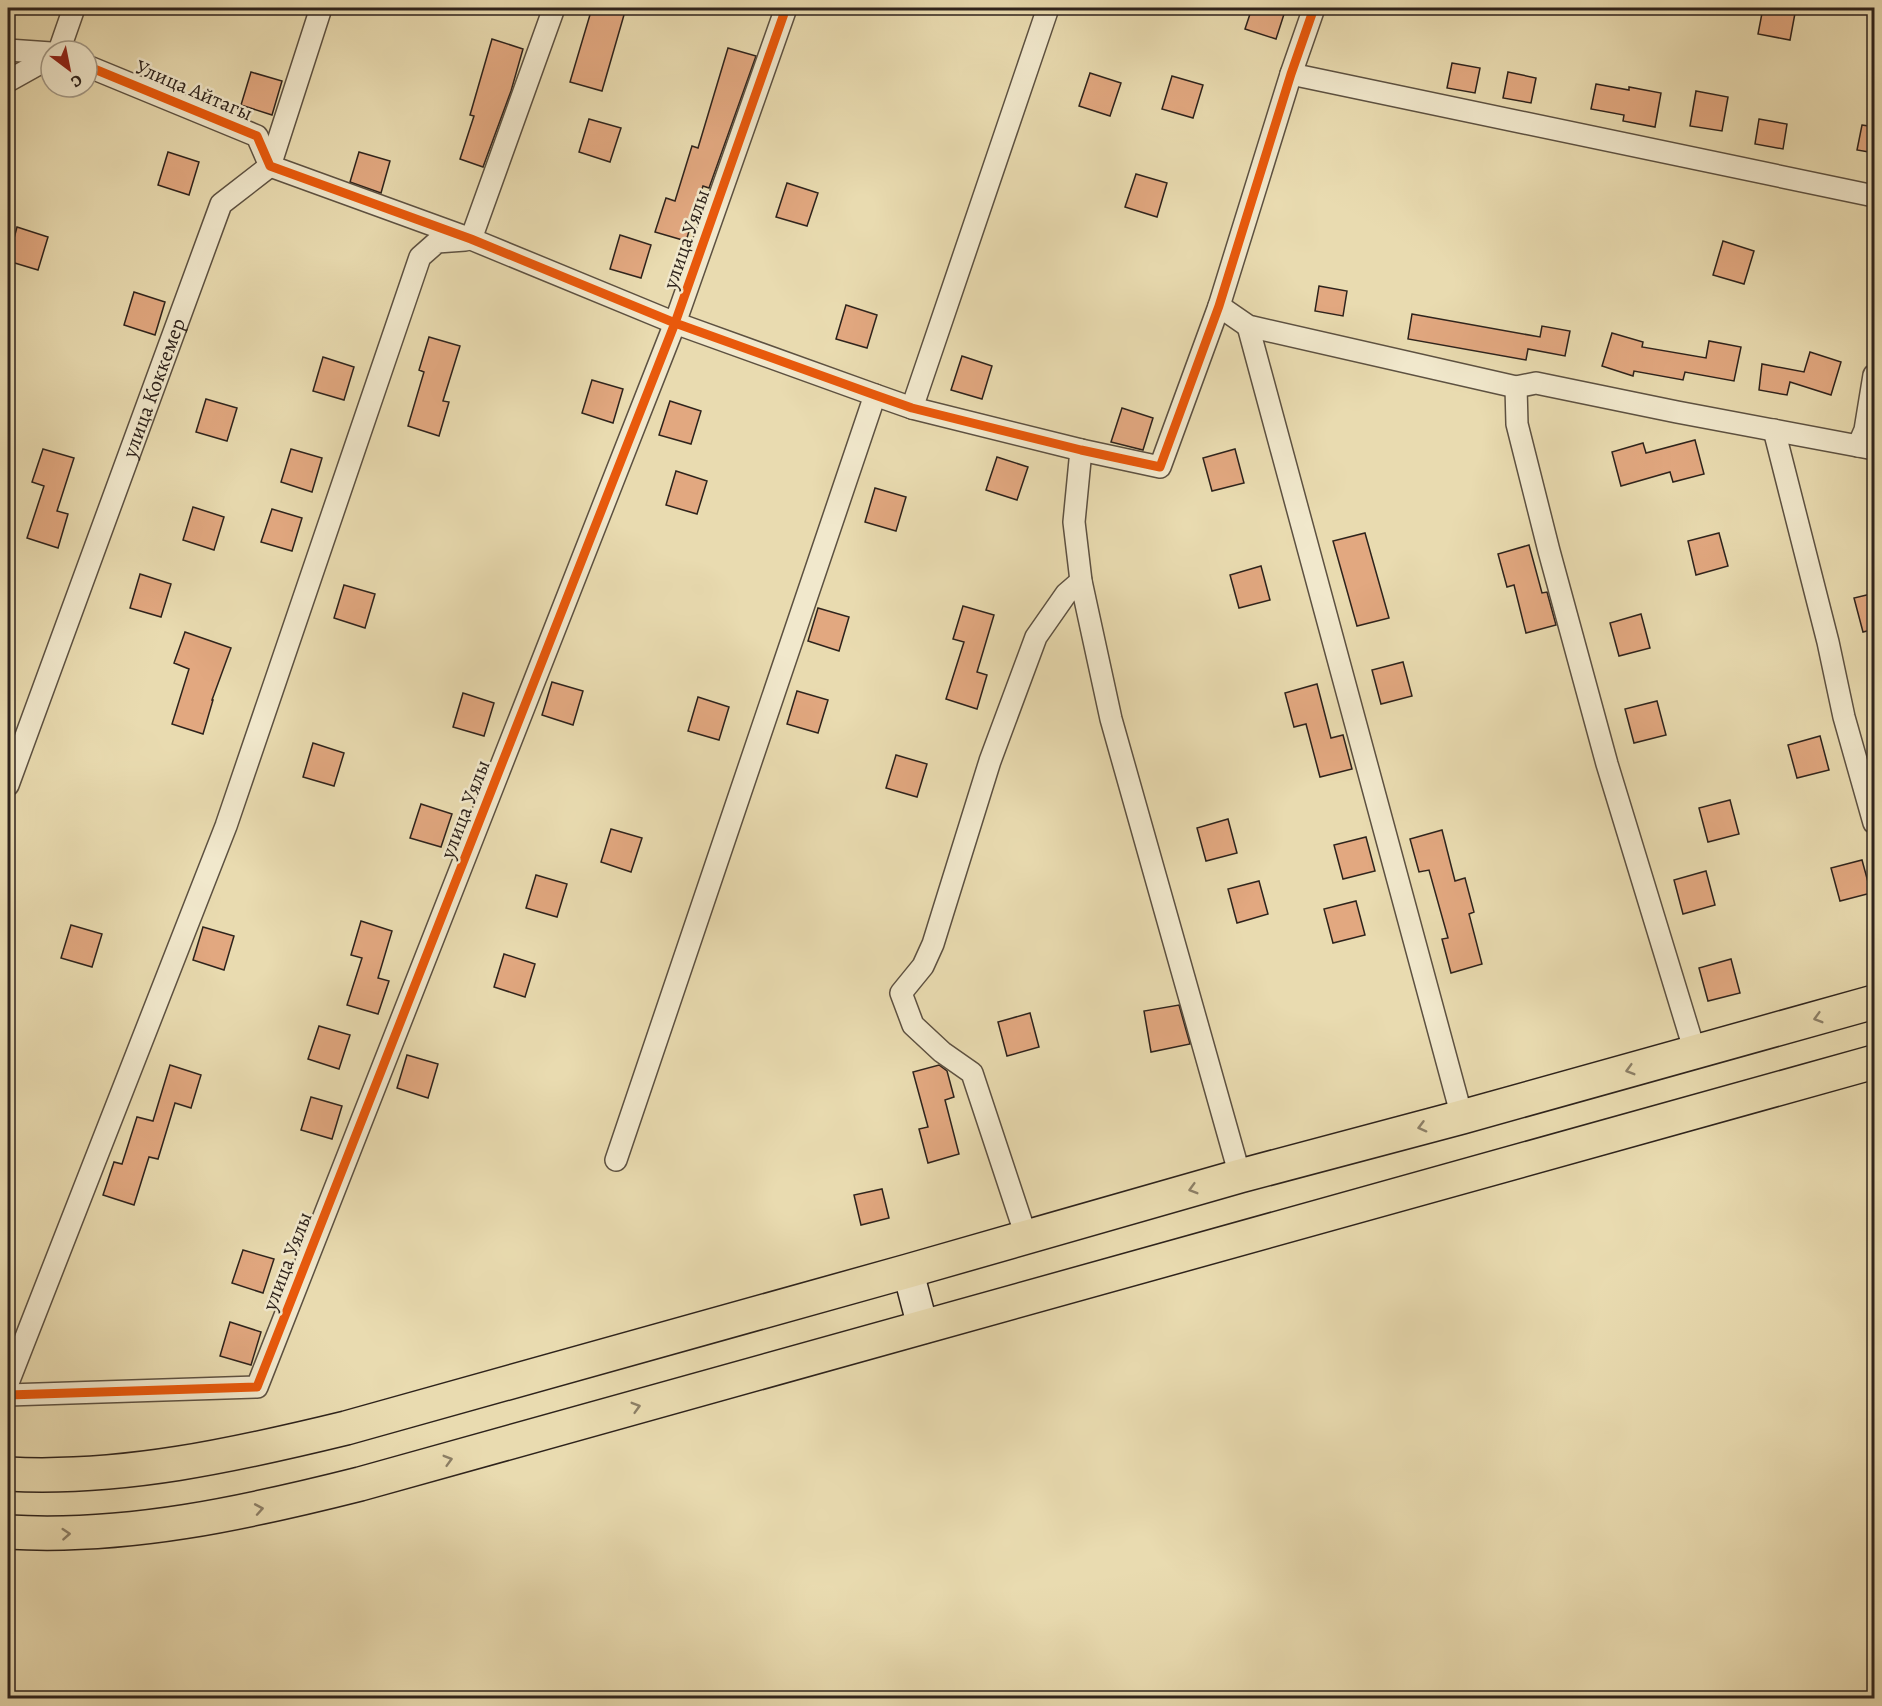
<svg xmlns="http://www.w3.org/2000/svg" width="1882" height="1706" viewBox="0 0 1882 1706" font-family="Alegreya,serif">
  <style>
    .building { fill: #e2a880; stroke: #2e231c; stroke-width: 1.5 }
    .lines { fill: none; stroke-linecap: round; stroke-linejoin: round }
    .street-casing { stroke: #5d5141; stroke-width: 24 }
    .secondary-casing { stroke: #2e231c; stroke-width: 33 }
    .primary-casing { stroke: #2e231c; stroke-width: 36 }
    .street { stroke: #f1e8cc; stroke-width: 21 }
    .secondary { stroke: #f1e8cc; stroke-width: 30 }
    .primary { stroke: #e9dbb0; stroke-width: 33 }
    .cycleway-casing { stroke: #f1e8cc; stroke-width: 13 }
    .cycleway { stroke: #e8590c; stroke-width: 9 }
    .oneway { stroke: #8c7f66 }
    .labels { text-anchor: middle; stroke-width: 5; stroke-linejoin: round; paint-order: stroke }
    .street-label { font-size: 21px; fill: #2e231c; stroke: #f1e8cc }
  </style>
  <rect width="100%" height="100%" fill="#e9dbb0"/>
  <filter id="stains"><feTurbulence type="fractalNoise" baseFrequency=".00333" numOctaves="4"/><feColorMatrix values="0 0 0 0 .2 0 0 0 0 .09 0 0 0 0 .02 0 0 0 .5 -.17"/></filter>
  <radialGradient id="worn" r=".72"><stop offset=".6" stop-color="#630" stop-opacity="0"/><stop offset="1" stop-color="#630" stop-opacity=".3"/></radialGradient>
  <path class="building" d="M 592,8 L 626,8 L 602,91 L 570,82 Z
    M 1252,8 L 1286,8 L 1276,39 L 1245,29 Z
    M 1763,8 L 1796,8 L 1790,40 L 1758,34 Z
    M 492,39 L 523,49 L 511,91 L 483,167 L 460,159 L 474,116 L 470,115 Z
    M 728,48 L 756,56 L 709,188 L 703,186 L 686,241 L 655,232 L 666,198 L 675,201 L 692,146 L 698,148 Z
    M 1452,63 L 1480,68 L 1475,93 L 1447,88 Z
    M 251,72 L 282,81 L 272,115 L 241,105 Z
    M 1508,72 L 1536,78 L 1531,103 L 1503,98 Z
    M 1090,73 L 1121,83 L 1110,116 L 1079,106 Z
    M 1172,76 L 1203,85 L 1193,118 L 1162,109 Z
    M 1596,84 L 1629,90 L 1629,87 L 1661,93 L 1655,127 L 1623,121 L 1624,115 L 1591,109 Z
    M 1696,91 L 1728,97 L 1722,131 L 1690,126 Z
    M 589,119 L 621,128 L 610,162 L 579,152 Z
    M 1759,119 L 1787,124 L 1783,149 L 1755,144 Z
    M 1862,125 L 1875,127 L 1875,153 L 1857,150 Z
    M 168,152 L 199,162 L 189,195 L 158,185 Z
    M 359,152 L 390,161 L 381,193 L 350,182 Z
    M 1136,174 L 1167,183 L 1157,217 L 1125,207 Z
    M 787,183 L 818,193 L 807,226 L 776,217 Z
    M 17,227 L 48,237 L 38,270 L 8,261 Z
    M 620,235 L 651,245 L 641,278 L 610,269 Z
    M 1723,241 L 1754,251 L 1744,284 L 1713,275 Z
    M 1319,286 L 1347,291 L 1343,316 L 1315,311 Z
    M 134,292 L 165,302 L 155,335 L 124,325 Z
    M 846,305 L 877,315 L 867,348 L 836,339 Z
    M 1412,314 L 1540,337 L 1542,326 L 1570,331 L 1565,356 L 1528,349 L 1526,360 L 1408,339 Z
    M 1612,333 L 1643,342 L 1642,347 L 1706,358 L 1709,341 L 1741,347 L 1734,381 L 1685,372 L 1683,380 L 1634,371 L 1633,376 L 1602,366 Z
    M 429,337 L 460,346 L 443,401 L 449,402 L 439,436 L 408,426 L 424,372 L 419,370 Z
    M 1810,352 L 1841,362 L 1831,395 L 1790,382 L 1787,395 L 1759,390 L 1762,364 L 1804,372 Z
    M 962,356 L 992,366 L 982,399 L 951,390 Z
    M 323,357 L 354,367 L 344,400 L 313,391 Z
    M 592,380 L 623,389 L 613,423 L 582,413 Z
    M 206,399 L 237,408 L 227,441 L 196,432 Z
    M 670,401 L 701,411 L 691,444 L 659,435 Z
    M 1122,408 L 1153,418 L 1143,450 L 1111,442 Z
    M 1695,440 L 1704,474 L 1673,482 L 1670,472 L 1621,486 L 1612,452 L 1643,443 L 1646,453 Z
    M 43,449 L 74,458 L 57,511 L 68,514 L 58,548 L 27,538 L 44,486 L 32,482 Z
    M 291,449 L 322,458 L 312,492 L 281,482 Z
    M 1235,449 L 1244,483 L 1212,491 L 1203,458 Z
    M 997,457 L 1028,467 L 1017,500 L 986,490 Z
    M 676,471 L 707,481 L 697,514 L 666,505 Z
    M 875,488 L 906,497 L 896,531 L 865,522 Z
    M 193,507 L 224,517 L 214,550 L 183,540 Z
    M 272,509 L 302,518 L 292,551 L 261,542 Z
    M 1365,533 L 1389,618 L 1357,626 L 1333,541 Z
    M 1719,533 L 1728,566 L 1696,575 L 1688,541 Z
    M 1529,545 L 1542,593 L 1547,592 L 1556,625 L 1526,633 L 1514,585 L 1507,587 L 1498,554 Z
    M 1261,566 L 1270,600 L 1239,608 L 1230,575 Z
    M 140,574 L 171,584 L 161,617 L 130,608 Z
    M 344,585 L 375,594 L 365,628 L 334,618 Z
    M 1875,593 L 1875,629 L 1863,632 L 1854,598 Z
    M 963,606 L 994,615 L 977,672 L 987,675 L 977,709 L 946,699 L 964,642 L 953,639 Z
    M 818,608 L 849,617 L 839,651 L 808,641 Z
    M 1641,614 L 1650,648 L 1619,656 L 1610,623 Z
    M 185,632 L 231,648 L 212,700 L 213,700 L 203,734 L 172,724 L 189,669 L 174,663 Z
    M 1403,662 L 1412,696 L 1381,704 L 1372,670 Z
    M 552,682 L 583,691 L 573,725 L 542,715 Z
    M 1317,684 L 1331,738 L 1343,735 L 1352,769 L 1320,777 L 1306,724 L 1294,727 L 1285,693 Z
    M 797,691 L 828,700 L 818,733 L 787,724 Z
    M 463,693 L 494,703 L 484,736 L 453,727 Z
    M 698,697 L 729,707 L 719,740 L 688,731 Z
    M 1657,701 L 1666,735 L 1634,743 L 1625,709 Z
    M 1820,736 L 1829,770 L 1797,778 L 1788,745 Z
    M 313,743 L 344,753 L 334,786 L 303,777 Z
    M 896,755 L 927,764 L 917,797 L 886,788 Z
    M 1730,800 L 1739,834 L 1708,842 L 1699,808 Z
    M 421,804 L 452,814 L 441,847 L 410,838 Z
    M 1228,819 L 1237,853 L 1206,861 L 1197,828 Z
    M 611,829 L 642,838 L 631,872 L 601,862 Z
    M 1442,830 L 1455,881 L 1465,878 L 1474,912 L 1469,914 L 1482,964 L 1451,973 L 1442,939 L 1448,938 L 1429,870 L 1419,872 L 1410,839 Z
    M 1366,837 L 1375,871 L 1343,879 L 1334,845 Z
    M 1862,860 L 1871,893 L 1840,901 L 1831,868 Z
    M 1706,871 L 1715,905 L 1683,914 L 1674,880 Z
    M 536,875 L 567,884 L 557,917 L 526,908 Z
    M 1259,881 L 1268,914 L 1237,923 L 1228,889 Z
    M 1356,901 L 1365,935 L 1333,943 L 1324,909 Z
    M 361,921 L 392,931 L 378,978 L 389,981 L 378,1014 L 347,1005 L 362,958 L 351,955 Z
    M 71,925 L 102,934 L 92,967 L 61,958 Z
    M 203,927 L 234,936 L 224,970 L 193,960 Z
    M 504,954 L 535,964 L 525,997 L 494,987 Z
    M 1731,959 L 1740,993 L 1708,1001 L 1699,968 Z
    M 1179,1005 L 1190,1044 L 1151,1052 L 1144,1011 Z
    M 1030,1013 L 1039,1047 L 1007,1056 L 998,1022 Z
    M 319,1026 L 350,1035 L 339,1069 L 308,1059 Z
    M 407,1055 L 438,1064 L 428,1098 L 397,1088 Z
    M 170,1065 L 201,1075 L 191,1108 L 175,1103 L 158,1159 L 149,1157 L 134,1205 L 103,1195 L 114,1162 L 122,1164 L 137,1117 L 153,1121 Z
    M 939,1065 L 947,1071 L 954,1097 L 945,1100 L 959,1154 L 928,1163 L 919,1129 L 928,1127 L 913,1072 Z
    M 311,1097 L 342,1106 L 332,1139 L 301,1130 Z
    M 882,1189 L 889,1218 L 861,1225 L 854,1195 Z
    M 243,1250 L 274,1259 L 263,1293 L 232,1283 Z
    M 230,1322 L 261,1332 L 251,1365 L 220,1356 Z"/>
  <g class="lines">
    <defs>
      <g id="street">
        <path d="M 8,50 L 51,53"/>
        <path d="M 59,51 L 74,8"/>
        <path d="M 87,66 L 257,136 L 270,166 L 471,239 L 675,323 L 875,395 L 912,408 L 1081,450 L 1160,467 L 1219,306 L 1291,74 L 1314,8"/>
        <path d="M 1291,74 L 1874,196"/>
        <path d="M 8,81 L 51,57"/>
        <path d="M 471,239 L 554,8"/>
        <path d="M 1219,306 L 1248,326 L 1516,387"/>
        <path d="M 1248,326 L 1462,1117"/>
        <path d="M 912,408 L 1048,8"/>
        <path d="M 1774,430 L 1828,642 L 1844,717 L 1874,823"/>
        <path d="M 1858,446 L 1865,430 L 1874,375"/>
        <path d="M 1081,450 L 1074,522 L 1081,581 L 1111,719 L 1240,1176"/>
        <path id="s1" d="M 8,785 L 221,204 L 270,166 L 321,8"/>
        <path d="M 1695,1052 L 1607,764 L 1549,551 L 1517,424 L 1516,387 L 1536,383 L 1677,412 L 1874,449"/>
        <path d="M 616,1160 L 875,395"/>
        <path d="M 1026,1236 L 972,1073 L 942,1052 L 913,1025 L 901,993 L 923,966 L 933,944 L 990,761 L 1036,637 L 1066,594 L 1081,581"/>
        <path d="M 8,1383 L 226,826 L 420,257 L 437,242 L 465,240"/>
        <path d="M 8,1395 L 257,1387 L 675,323 L 786,8"/>
      </g>
      <path id="secondary" d="M 908,1271 L 923,1328"/>
      <path id="primary" d="M 8,1474 C 122,1480 235,1455 346,1428 L 908,1271 L 1240,1176 L 1462,1117 L 1874,1002
        M 8,1532 C 127,1539 245,1513 360,1484 L 1874,1062"/>
    </defs>
    <use href="#street" class="street-casing"/>
    <use href="#secondary" class="secondary-casing"/>
    <use href="#primary" class="primary-casing"/>
    <use href="#street" class="street"/>
    <use href="#secondary" class="secondary"/>
    <use href="#primary" class="primary"/>
    <defs>
      <path id="cycleway" d="M 87,66 L 257,136 L 270,166 L 471,239 L 675,323 L 875,395 L 912,408 L 1081,450 L 1160,467 L 1219,306 L 1291,74 L 1314,8
        M 8,1395 L 257,1387 L 675,323 L 786,8"/>
    </defs>
    <use href="#cycleway" class="cycleway-casing"/>
    <use href="#cycleway" class="cycleway"/>
  </g>
  <defs><path id="oneway-chevron" d="M-2-3.5L2.5 0L-2 3.5" fill="none" stroke-width="1.6" stroke-linecap="round" stroke-linejoin="round" transform="scale(1.5)"/></defs>
  <g class="oneway">
    <use href="#oneway-chevron" transform="translate(1818 1018) rotate(164)"/>
    <use href="#oneway-chevron" transform="translate(1630 1070) rotate(164)"/>
    <use href="#oneway-chevron" transform="translate(1422 1127) rotate(165)"/>
    <use href="#oneway-chevron" transform="translate(1193 1189) rotate(164)"/>
    <use href="#oneway-chevron" transform="translate(636 1407) rotate(-16)"/>
    <use href="#oneway-chevron" transform="translate(448 1460) rotate(-16)"/>
    <use href="#oneway-chevron" transform="translate(259 1509) rotate(-10)"/>
    <use href="#oneway-chevron" transform="translate(66 1534) rotate(-4)"/>
  </g>
  <g class="labels">
    <g class="street-label">
      <text transform="translate(194 90) rotate(23)" y="7">Улица Айтагы</text>
      <text transform="translate(686 239) rotate(-71)" y="7">улица Уялы</text>
      <text dy="7" stroke="none"><textPath href="#s1" startOffset="423">улица Коккемер</textPath></text>
      <text transform="translate(465 809) rotate(-69)" y="7">улица Уялы</text>
      <text transform="translate(287 1261) rotate(-69)" y="7">улица Уялы</text>
    </g>
  </g>
  <rect width="1882" height="1706" fill="none" stroke="#e9dbb0" stroke-width="30"/>
  <rect x="9" y="9" width="1864" height="1688" fill="none" stroke="#2e231c" stroke-width="3"/>
  <rect x="15" y="15" width="1852" height="1676" fill="none" stroke="#2e231c" stroke-width="1.5"/>
  <g transform="translate(69 69) rotate(148)"><circle r="28" fill="#f1e8cc" stroke="#a39986" stroke-width="1.5"/>
  <path d="M0-4.5L10 22L0 15L-10 22Z" fill="#8f2418"/>
  <text y="-9" font-size="16" font-weight="bold" text-anchor="middle" fill="#2e231c">С</text>
  </g>
  <rect width="100%" height="100%" filter="url(#stains)"/>
  <rect width="100%" height="100%" fill="url(#worn)"/>
</svg>
